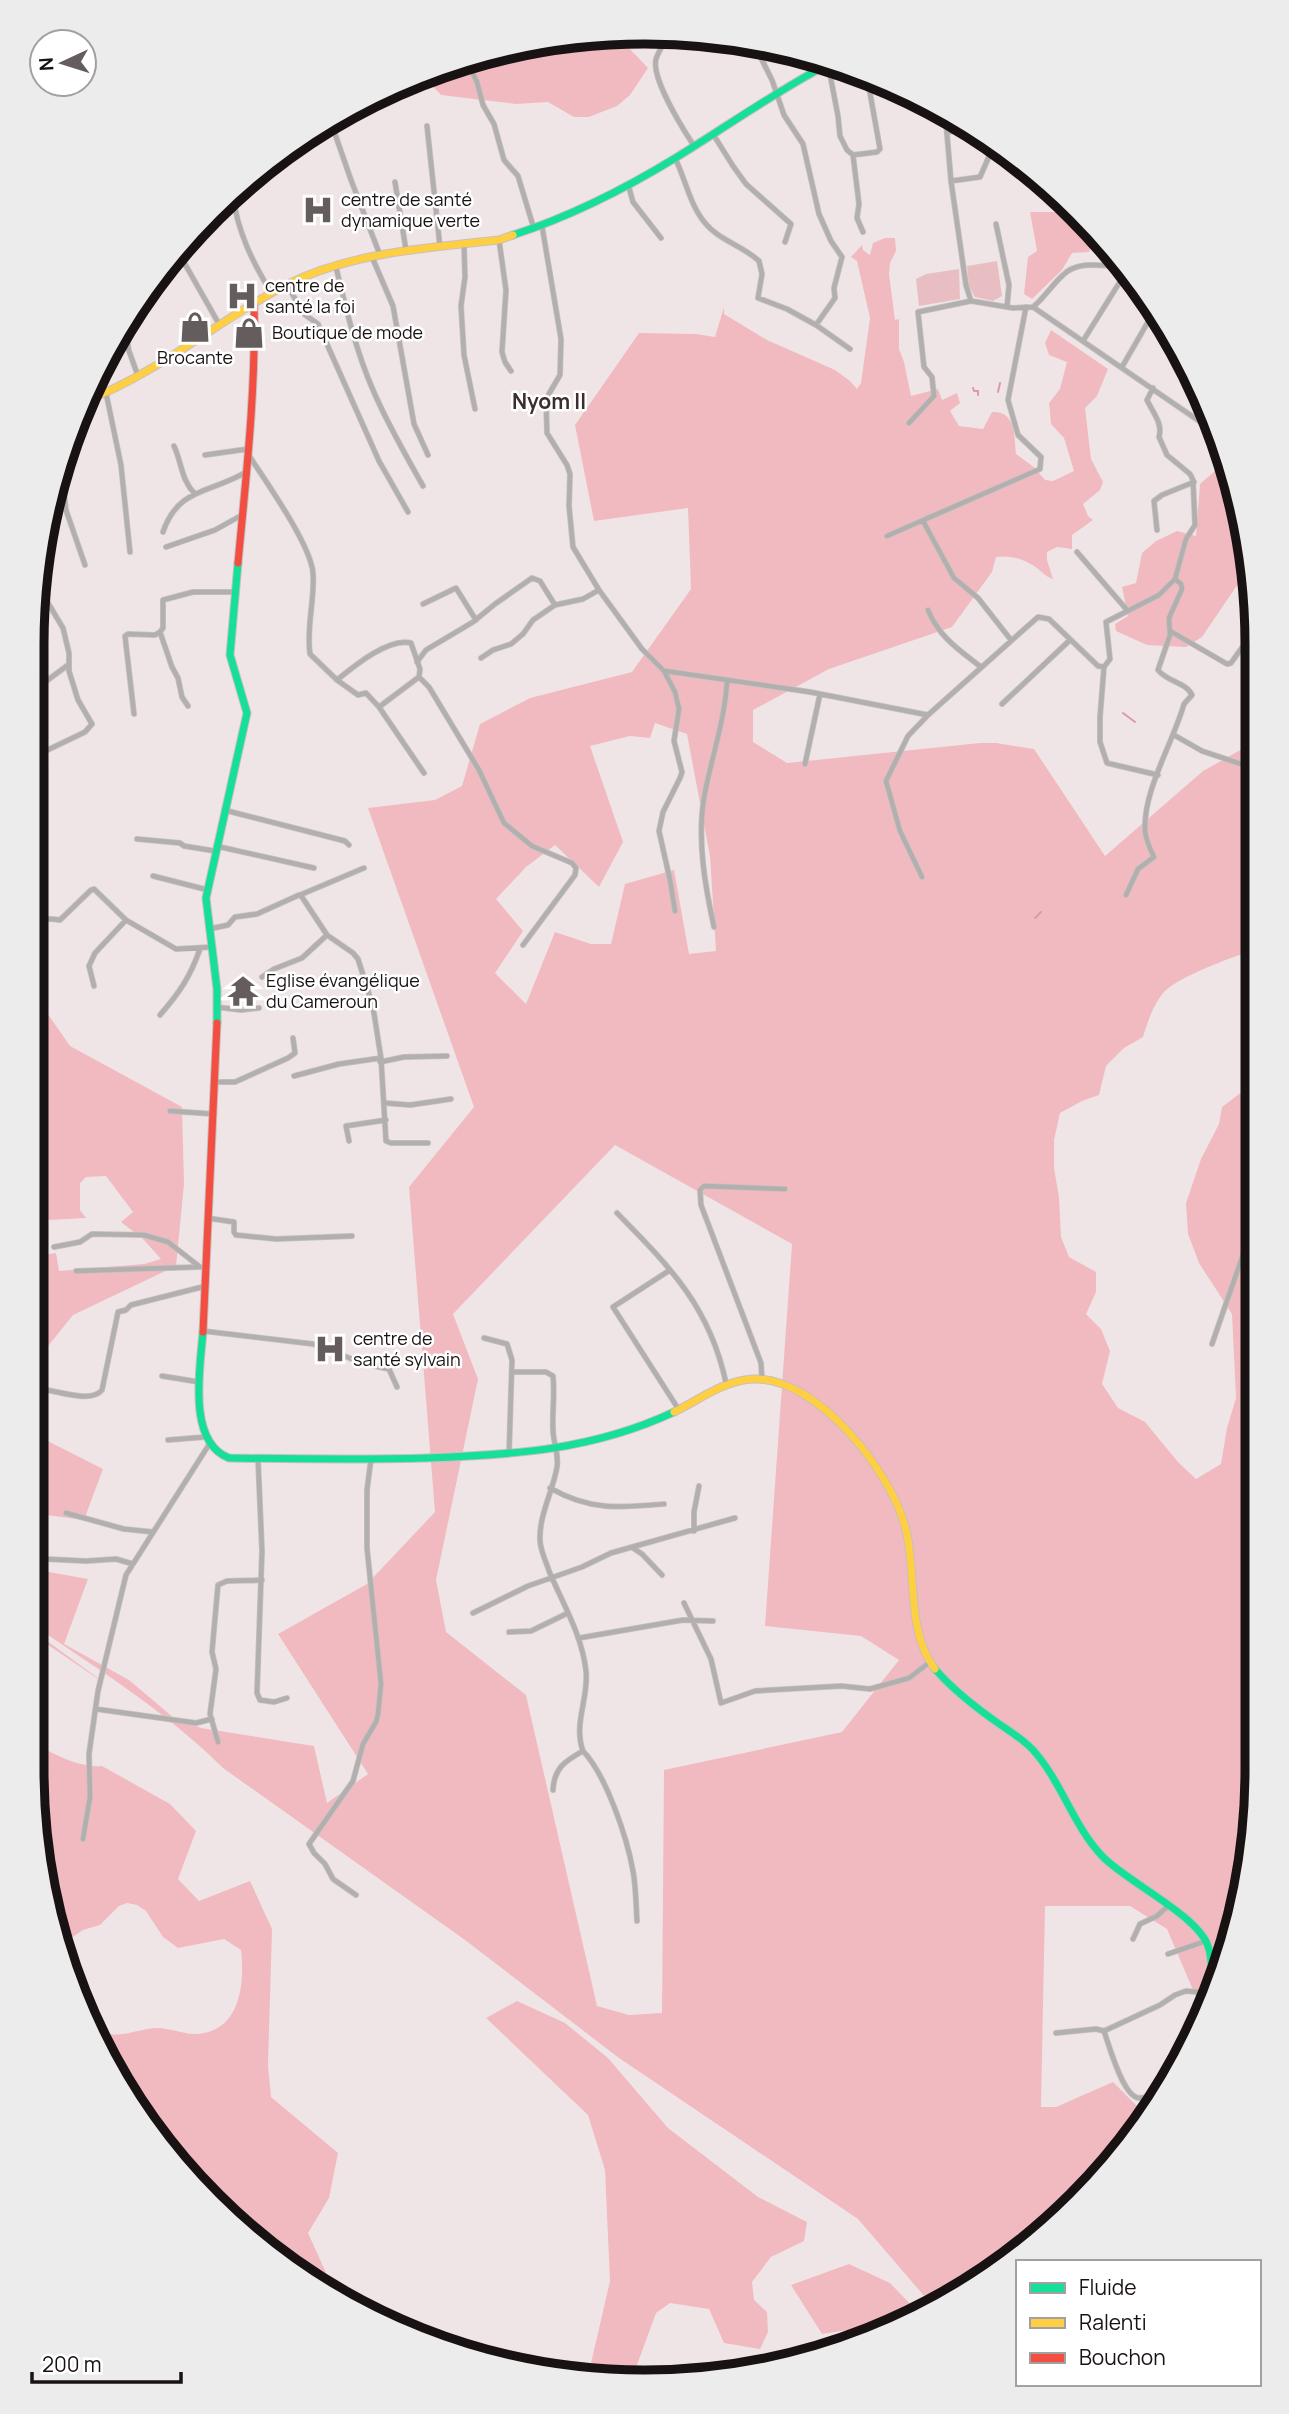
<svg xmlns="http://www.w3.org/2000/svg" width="1289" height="2414" viewBox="0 0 1289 2414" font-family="Manrope,sans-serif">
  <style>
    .green { fill: #e8bec2 }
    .forest { fill: #f1bac1; fill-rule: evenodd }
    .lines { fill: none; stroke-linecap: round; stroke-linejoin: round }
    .stream { stroke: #dc9ba4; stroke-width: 2 }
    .street-casing { stroke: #c8c0c1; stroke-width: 6 }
    .fast-casing { stroke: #c8c0c1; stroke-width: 9 }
    .slow-casing { stroke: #c8c0c1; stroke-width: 9 }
    .jam-casing { stroke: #c8c0c1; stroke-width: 9 }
    .street { stroke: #b2afaf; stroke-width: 4.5 }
    .fast { stroke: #16e098; stroke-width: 7 }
    .slow { stroke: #ffcf43; stroke-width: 7 }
    .jam { stroke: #f24e42; stroke-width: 7 }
    .labels { text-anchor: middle; stroke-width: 5; stroke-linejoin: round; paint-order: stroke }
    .poi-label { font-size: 18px; fill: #191213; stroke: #fff; text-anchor: start }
    .quarter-label { font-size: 21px; font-weight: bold; fill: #3c2d2f; stroke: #fff }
    .rim { fill: none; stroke: #191213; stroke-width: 9 }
  </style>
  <rect width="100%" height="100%" fill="#f0e5e6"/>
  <path class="green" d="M 997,261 L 1002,296 L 993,301 L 975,297 L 969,286 L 967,266 Z
    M 959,269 L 960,299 L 919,306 L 916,279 L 926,274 Z"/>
  <path class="forest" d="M 604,33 L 622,33 L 629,48 L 648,68 L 630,95 L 617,106 L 589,117 L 574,117 L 548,102 L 516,104 L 441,95 L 423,76 L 485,52 Z
    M 1069,206 L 1099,241 L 1092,243 L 1089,252 L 1072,253 L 1062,270 L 1032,299 L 1024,294 L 1028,257 L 1037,251 L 1030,212 L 1068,212 Z
    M 885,238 L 895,238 L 896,251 L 890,263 L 889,274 L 895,320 L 899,319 L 899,349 L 904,362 L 911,396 L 938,389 L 942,400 L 957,393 L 960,403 L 950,411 L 959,426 L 983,429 L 992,412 C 1016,411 1014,435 1016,454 L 1035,468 L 1045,480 L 1053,481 L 1074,471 L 1064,438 L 1051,424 L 1049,403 L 1060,389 L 1067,362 L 1049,355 L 1045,343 L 1051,330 L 1108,369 L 1097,396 L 1085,408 L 1091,459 L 1103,482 L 1100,490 L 1083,504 L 1088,516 L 1093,520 L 1072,535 L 1072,549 L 1057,547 L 1047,552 L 1047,560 L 1053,579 C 1045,577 1042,571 1034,566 C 1021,558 1012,556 996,557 L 992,572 L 952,627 L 829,669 L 753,710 L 753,742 L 787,763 L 980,743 L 996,743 L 1034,749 L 1105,856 L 1203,771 L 1253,743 L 1254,950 C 1232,957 1178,977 1164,992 C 1153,1005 1148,1021 1143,1037 L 1124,1048 L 1106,1066 L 1099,1095 L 1082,1101 L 1060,1113 L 1054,1140 L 1054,1168 L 1059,1197 L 1061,1237 L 1069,1257 L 1096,1272 L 1096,1292 L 1086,1314 L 1101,1329 L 1110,1351 L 1102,1384 L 1118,1408 L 1145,1422 L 1178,1462 L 1196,1479 L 1221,1464 L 1227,1428 L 1236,1398 L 1232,1314 L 1199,1263 L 1188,1234 L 1186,1203 L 1201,1159 L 1219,1124 L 1222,1107 L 1239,1094 L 1254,1091 L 1256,1809 L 1237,1929 L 1202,2011 L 1167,1929 L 1130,1906 L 1045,1906 L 1041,2107 L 1056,2107 L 1113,2082 L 1139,2108 L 1154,2102 L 1049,2230 L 931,2304 L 858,2219 L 619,2058 L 465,1940 L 223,1768 C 166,1711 97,1669 32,1624 L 32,1569 L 88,1579 L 64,1644 L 129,1680 L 174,1718 L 201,1728 L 314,1746 L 327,1803 L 368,1774 L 278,1634 L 367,1584 L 435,1512 L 409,1187 L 474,1107 L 368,808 L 435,800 L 462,786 L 480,724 L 530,698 L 632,672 L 691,589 L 688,508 L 594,521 L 575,425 L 639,333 L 696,334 L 715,337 L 724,307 L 724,314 L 767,340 L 835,370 L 850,381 L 857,389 L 861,383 L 870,318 L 857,261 L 851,257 L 862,245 L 863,250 L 870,255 L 873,243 ZM 655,723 L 687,734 L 710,856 L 716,951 L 689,954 L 674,870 L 625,884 L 611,944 L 591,944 L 555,932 L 526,1004 L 495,973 L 523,931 L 496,899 L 526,867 L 555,845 L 599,887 L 623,842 L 590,746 L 630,736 L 650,738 ZM 615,1145 L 792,1244 L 765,1626 L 861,1636 L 899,1660 L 842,1732 L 664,1770 L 662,2013 L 629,2015 L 597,2006 L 526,1695 L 446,1632 L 436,1580 L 478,1379 L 453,1314 Z
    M 1227,455 L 1252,565 L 1252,581 L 1240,581 L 1202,637 L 1186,647 L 1147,645 L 1116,631 L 1115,624 L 1128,616 L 1122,587 L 1136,583 L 1142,553 L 1156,541 L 1177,531 L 1196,536 L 1200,484 L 1216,470 Z
    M 32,991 L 70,1046 L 182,1107 L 184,1184 L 176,1266 L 73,1315 L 32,1366 L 32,1266 L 42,1266 L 42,1255 L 56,1253 L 59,1271 L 144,1264 L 161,1259 L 143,1239 L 121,1222 L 133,1212 L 106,1176 L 86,1177 L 80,1183 L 80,1210 L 86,1218 L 49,1220 L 39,1208 L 32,1210 Z
    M 32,1433 L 103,1469 L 84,1520 L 32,1513 Z
    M 32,1630 L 110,1687 L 32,1634 Z
    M 32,1742 C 52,1753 78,1768 102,1766 L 170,1804 L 196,1831 L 178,1879 L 199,1901 L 250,1881 L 272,1929 L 268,2065 L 271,2097 L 338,2153 L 329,2198 L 308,2233 L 327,2275 L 324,2288 L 304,2279 L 158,2143 L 98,2031 C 121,2040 135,2029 157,2028 C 170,2028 183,2034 195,2034 C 240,2033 245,1985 241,1950 L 224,1939 L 178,1948 L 163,1937 L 146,1911 L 137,1905 L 127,1903 L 119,1906 L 100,1925 L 83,1930 L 68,1940 L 59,1939 L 32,1770 Z
    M 65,1969 L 81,1979 L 86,1988 L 82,2000 Z
    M 517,2001 L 565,2023 L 608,2058 L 668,2128 L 758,2197 L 807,2222 L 804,2241 L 771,2257 L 752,2282 L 754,2300 L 767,2312 L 768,2332 L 760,2349 L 724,2343 L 709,2309 L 670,2303 L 656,2313 L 633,2376 L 589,2372 L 610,2281 L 605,2170 L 588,2115 L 486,2018 Z
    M 849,2264 L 890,2283 L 918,2312 L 879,2336 L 856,2341 L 848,2330 L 822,2334 L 791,2285 Z"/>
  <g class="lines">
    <path class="stream" d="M 1036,174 L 1036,176
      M 973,388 L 974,391 L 978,391 L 978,395
      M 998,392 L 1000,383
      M 1123,713 L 1135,722
      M 1035,918 L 1041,912"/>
    <defs>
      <path id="street" d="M 658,35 L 664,43 C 661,48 658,53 656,59 C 651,78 683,129 694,146
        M 466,60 L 477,82 L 483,105 L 494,124 L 504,160 L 518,176 L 534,229
        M 828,64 L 838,116 L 840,136 L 847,150 L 853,155 L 859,204 L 857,218 L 863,232
        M 945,111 L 951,181 L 966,285 L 971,301
        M 427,126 L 440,247
        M 947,132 L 973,129
        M 713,134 L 733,166 L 746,184 L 791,224 L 785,242
        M 306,137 L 328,129 L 334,131 L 351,180 L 380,255
        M 853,155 L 877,152 L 880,149 L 867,76
        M 675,158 C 688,184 691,216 717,234 C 731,244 746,249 759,261 L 762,274 L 758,298 L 787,309 L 816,325 L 835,298 L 834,288 L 842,257 L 831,241 L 819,214 L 803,144 L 784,115 L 772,80 L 754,44
        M 951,181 L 980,177 L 994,145
        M 395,182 L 406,250
        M 628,184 L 633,202 L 661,238
        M 233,195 C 237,231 253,263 272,294
        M 996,224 L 1009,285 L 1007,307
        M 542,226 L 561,339 L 560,375 L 546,399 L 547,433 L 567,465 L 570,474 L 569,506 L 573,547 L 599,590 L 642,649 L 664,671 L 675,692 L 679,709 L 674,741 L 682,772 L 680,778 L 663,812 L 659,831 L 670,880 L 675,911
        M 499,240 L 506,290 L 502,352 L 505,362 L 511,371
        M 464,245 L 465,277 L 461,306 L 464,355 L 475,409
        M 177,250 L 219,324
        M 372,257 L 393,306 L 414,424 L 428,455
        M 336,267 C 346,309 356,351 373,390 C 387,423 405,454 423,486
        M 287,285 L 304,314 L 318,324 L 379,461 L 408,512
        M 1033,307 C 1044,298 1052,285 1063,275 C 1078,260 1103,266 1122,267
        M 1152,314 L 1161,319
        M 124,323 L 129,351 L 138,376
        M 816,325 L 850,349
        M 1171,338 L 1172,348 L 1180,356
        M 1083,341 L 1126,272
        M 1122,367 L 1156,308
        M 1153,388 L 1147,400 C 1153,413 1163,423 1159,437 L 1167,455 L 1190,474 L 1193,480 L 1195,525 L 1186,539 L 1175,579 L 1159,595 L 1106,622 L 1110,659 L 1104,667 L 1100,717 L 1100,742 L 1107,763 L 1158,775
        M 106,393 L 121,465 L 130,552
        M 909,423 L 934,396 L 932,377 L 924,367 L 918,312 L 971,301 L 1013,308 L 1033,307 L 1218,434
        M 174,446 C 182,463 181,480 195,494
        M 248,454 C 265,480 311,545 313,573 C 315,600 306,627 310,654 L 337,680 L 358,695 L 366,693 L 379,707 L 424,773
        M 205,455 L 248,449
        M 61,466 L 66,510 L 85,565
        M 923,521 L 954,578 L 978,598 L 1011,640
        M 1157,530 L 1154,501 L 1162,495 L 1194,482
        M 163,532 C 178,487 212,493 246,472
        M 887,536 L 1040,469 L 1041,457 L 1018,435 L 1008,400 L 1026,307
        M 166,547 L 215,530 L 242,515
        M 1077,552 L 1127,610
        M 423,604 L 456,588 L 476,620
        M 928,610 C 939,637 959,650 981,667
        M 1170,631 L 1227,664 L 1231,663 L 1253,632
        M 481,658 L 493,650 L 511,644 L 523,634 L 533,620 L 555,605 L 583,599 L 599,590
        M 417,662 L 426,650 L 473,622 L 495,604 L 532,578 L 540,581 L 555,605
        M 665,671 L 810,692 L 928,715
        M 337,680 C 353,667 389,637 411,643 L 420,669 L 419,677 L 429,687 L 479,770 L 504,823 L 532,846 L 572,863 L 576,868 L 575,875 L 523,945
        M 33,691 L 68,665
        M 1002,704 L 1070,640
        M 188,706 L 182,697 L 178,678 L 172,667 L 160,632 L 163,628 L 163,600 L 193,592 L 235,592
        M 379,707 L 419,677
        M 134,714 L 125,636 L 128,634 L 155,635 L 160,632
        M 1174,735 L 1202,751 L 1253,768
        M 33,757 L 85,732 L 92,724 L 78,700 L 69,671 L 69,653 L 63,628 L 36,583
        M 805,764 L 820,694
        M 224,810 L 345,841 L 349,845
        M 1253,822 C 1250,828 1249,838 1253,844
        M 137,839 L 180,843 L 184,846 L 215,851
        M 216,846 L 314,868
        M 153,876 L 208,890
        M 922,877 L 900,831 L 886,781 L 908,736 L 928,715 L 1038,617 L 1049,619 L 1098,666 L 1104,667
        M 300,895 L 364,868
        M 1126,895 L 1138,869 L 1154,857 C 1150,849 1146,839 1145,831 C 1143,790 1173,743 1184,704 L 1192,695 C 1186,682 1167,682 1158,670 L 1170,635 L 1169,618 L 1182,589 L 1181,584 L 1175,579
        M 32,926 C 42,918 48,918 60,920 L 91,890 L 94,889 L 126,920 L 176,949 L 212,947
        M 714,927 C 705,886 697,840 704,798 C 711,758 725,721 727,681
        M 209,929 L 228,925 L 235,917 L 257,914 L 299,895 L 302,897 L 327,935 L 353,953 L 358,959 L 373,1007 L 381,1058 L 386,1141 L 391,1143 L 428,1143
        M 262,977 L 274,969 L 302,958 L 327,935
        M 94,986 L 89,966 L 95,953 L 126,920
        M 216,1007 L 241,1010 L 259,1008
        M 160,1015 C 180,992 190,977 200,949
        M 380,1062 L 404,1057 L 447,1056
        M 294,1076 L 339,1064 L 381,1058
        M 215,1082 L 235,1082 L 288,1058 L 295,1053 L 293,1038
        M 385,1103 L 410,1105 L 451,1099
        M 170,1111 L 214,1114
        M 349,1141 L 346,1126 L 386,1120
        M 617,1213 C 670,1267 710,1307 726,1383
        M 207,1218 L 234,1222 L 234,1232 L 236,1235 L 276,1239 L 352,1236
        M 54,1247 L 80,1242 L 92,1234 L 144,1235 L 168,1242 L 200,1267
        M 670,1270 L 613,1307 L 679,1410
        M 76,1271 L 198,1267
        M 203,1331 L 313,1344 L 365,1364 L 389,1369 L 397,1387
        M 484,1338 L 507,1344 L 512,1360 L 509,1454
        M 1212,1344 L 1254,1223
        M 512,1372 L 546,1372 L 553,1376 C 555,1396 552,1412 553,1430 C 553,1442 559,1453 557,1467 C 553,1491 539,1515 540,1540 C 540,1550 546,1561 549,1571 C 563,1604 582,1635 586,1671 C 589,1698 573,1724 583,1751 C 565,1761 554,1768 553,1790
        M 162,1376 L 199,1382
        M 762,1379 L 761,1363 L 701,1205 L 700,1190 L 704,1186 L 785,1189
        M 46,1390 C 61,1392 92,1403 102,1390 L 118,1312 L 126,1310 L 131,1305 L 206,1286
        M 168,1440 L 205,1437
        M 258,1459 L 262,1551 L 257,1693 L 260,1700 L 274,1702 L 287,1698
        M 550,1488 C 590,1511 620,1508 664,1504
        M 66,1513 L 124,1529 L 153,1532
        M 694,1531 L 694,1512 L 699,1486
        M 633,1548 L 642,1554 L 662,1575
        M 45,1559 L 86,1561 L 116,1559 L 133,1564
        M 684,1603 L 711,1659 L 721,1703 L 755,1691 L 841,1686 L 870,1689 L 909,1678 L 930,1662
        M 473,1613 L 528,1586 L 582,1567 L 611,1553 L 735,1518
        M 509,1632 L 531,1631 L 568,1613
        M 579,1638 L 683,1620 L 713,1621
        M 96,1709 L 196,1723 L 212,1719
        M 218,1742 L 210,1714 L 216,1669 L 212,1652 L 218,1585 L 227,1581 L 262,1580
        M 583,1751 C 606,1775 627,1837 633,1871 C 636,1887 636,1905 637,1921
        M 83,1839 L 90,1797 L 89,1754 L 98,1691 L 126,1575 L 210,1443
        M 356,1895 L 333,1879 L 325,1864 L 314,1853 L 309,1844 L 353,1781 L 363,1744 L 376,1722 L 378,1714 L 381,1684 L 367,1548 L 367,1490 L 371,1459
        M 1133,1939 L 1140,1924 L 1157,1916 L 1168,1906
        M 1168,1954 L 1206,1941
        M 1104,2031 C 1109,2045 1123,2097 1139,2098 C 1148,2098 1157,2092 1165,2088
        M 1056,2033 L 1096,2029 L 1104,2031 L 1160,2005 L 1175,1995 L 1186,1991 L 1210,1993"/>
      <path id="fast" d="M 513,235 C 569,217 628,187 677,157 C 729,125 778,90 832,62
        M 217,1023 L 217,989 L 206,898 L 247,713 L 230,655 L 238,563
        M 203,1332 C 200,1368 187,1442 229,1458 C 295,1459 360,1460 426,1458 C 513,1455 593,1450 674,1412
        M 935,1669 C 953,1690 974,1706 995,1721 C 1009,1731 1022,1738 1033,1750 C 1062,1782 1073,1826 1103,1857 C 1129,1883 1197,1915 1208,1946 C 1213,1959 1211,1974 1212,1988"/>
      <path id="slow" d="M 88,400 C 159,372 219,320 286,285 C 351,252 428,248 499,240 L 513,235
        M 674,1412 C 699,1400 723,1381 752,1379 C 817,1375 893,1474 906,1530 C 917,1575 906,1631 935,1669"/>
      <path id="jam" d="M 238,563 C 246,477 256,391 254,304
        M 203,1332 L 217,1023"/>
    </defs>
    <use href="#street" class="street-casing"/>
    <use href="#fast" class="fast-casing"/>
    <use href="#slow" class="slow-casing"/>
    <use href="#jam" class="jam-casing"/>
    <use href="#street" class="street"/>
    <use href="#fast" class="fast"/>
    <use href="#slow" class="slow"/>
    <use href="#jam" class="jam"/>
  </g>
  <defs>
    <symbol id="hospital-bare" viewBox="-9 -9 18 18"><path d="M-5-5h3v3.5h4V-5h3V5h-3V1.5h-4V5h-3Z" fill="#645c5d" stroke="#fff" stroke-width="2.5" paint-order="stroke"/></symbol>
    <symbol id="shop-bare" viewBox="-9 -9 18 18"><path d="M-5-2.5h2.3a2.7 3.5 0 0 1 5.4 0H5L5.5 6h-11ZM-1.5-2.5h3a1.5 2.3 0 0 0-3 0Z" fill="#645c5d" stroke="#fff" stroke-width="2.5" paint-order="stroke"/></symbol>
    <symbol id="temple-bare" viewBox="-9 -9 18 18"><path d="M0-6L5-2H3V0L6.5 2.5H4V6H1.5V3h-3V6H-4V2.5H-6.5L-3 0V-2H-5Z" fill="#645c5d" stroke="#fff" stroke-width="2.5" paint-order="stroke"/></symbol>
  </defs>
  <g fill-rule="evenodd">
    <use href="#hospital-bare" x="296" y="188" width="44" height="44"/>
    <use href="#hospital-bare" x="220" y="274" width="44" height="44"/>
    <use href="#shop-bare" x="173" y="305" width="44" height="44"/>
    <use href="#shop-bare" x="227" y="311" width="44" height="44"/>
    <use href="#temple-bare" x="221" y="969" width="44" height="44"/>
    <use href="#hospital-bare" x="308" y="1327" width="44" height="44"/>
  </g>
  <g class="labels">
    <g class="poi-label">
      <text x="341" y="206">centre de santé<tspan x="341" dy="21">dynamique verte</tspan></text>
      <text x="265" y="292">centre de<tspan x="265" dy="21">santé la foi</tspan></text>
      <text x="272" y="339">Boutique de mode</text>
      <text x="195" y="364" text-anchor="middle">Brocante</text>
      <text x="266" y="987">Eglise évangélique<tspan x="266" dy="21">du Cameroun</tspan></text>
      <text x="353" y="1345">centre de<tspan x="353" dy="21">santé sylvain</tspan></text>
    </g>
    <g class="quarter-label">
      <text x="549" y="409">Nyom II</text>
    </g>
  </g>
  <path d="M0 0H1289V2414H0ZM644 44H645A600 600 0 0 1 1245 644V1770A600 600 0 0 1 645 2370H644A600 600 0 0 1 44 1770V644A600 600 0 0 1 644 44Z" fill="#edecec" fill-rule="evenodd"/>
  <path class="rim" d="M644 44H645A600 600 0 0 1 1245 644V1770A600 600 0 0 1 645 2370H644A600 600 0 0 1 44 1770V644A600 600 0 0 1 644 44Z"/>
  <rect x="1016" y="2260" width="245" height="126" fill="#ffffff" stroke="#a3a0a1" stroke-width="2"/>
  <rect x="1030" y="2283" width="35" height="10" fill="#16e098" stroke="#a3a0a1" stroke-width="2"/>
  <text x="1079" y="2295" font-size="21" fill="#191213">Fluide</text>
  <rect x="1030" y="2318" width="35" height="10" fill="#ffcf43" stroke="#a3a0a1" stroke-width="2"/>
  <text x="1079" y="2330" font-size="21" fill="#191213">Ralenti</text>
  <rect x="1030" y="2353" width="35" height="10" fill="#f24e42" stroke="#a3a0a1" stroke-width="2"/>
  <text x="1079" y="2365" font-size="21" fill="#191213">Bouchon</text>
  <g transform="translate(63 63) rotate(266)"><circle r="33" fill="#ffffff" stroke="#a3a0a1" stroke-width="2"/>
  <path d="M0-5L12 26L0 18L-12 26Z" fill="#645c5d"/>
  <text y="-10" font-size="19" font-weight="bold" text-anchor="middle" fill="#191213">N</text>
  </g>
  <path d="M32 2372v10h149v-10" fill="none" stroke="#191213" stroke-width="3.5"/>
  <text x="42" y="2372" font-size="21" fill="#191213" stroke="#ffffff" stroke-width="5" paint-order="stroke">200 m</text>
</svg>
